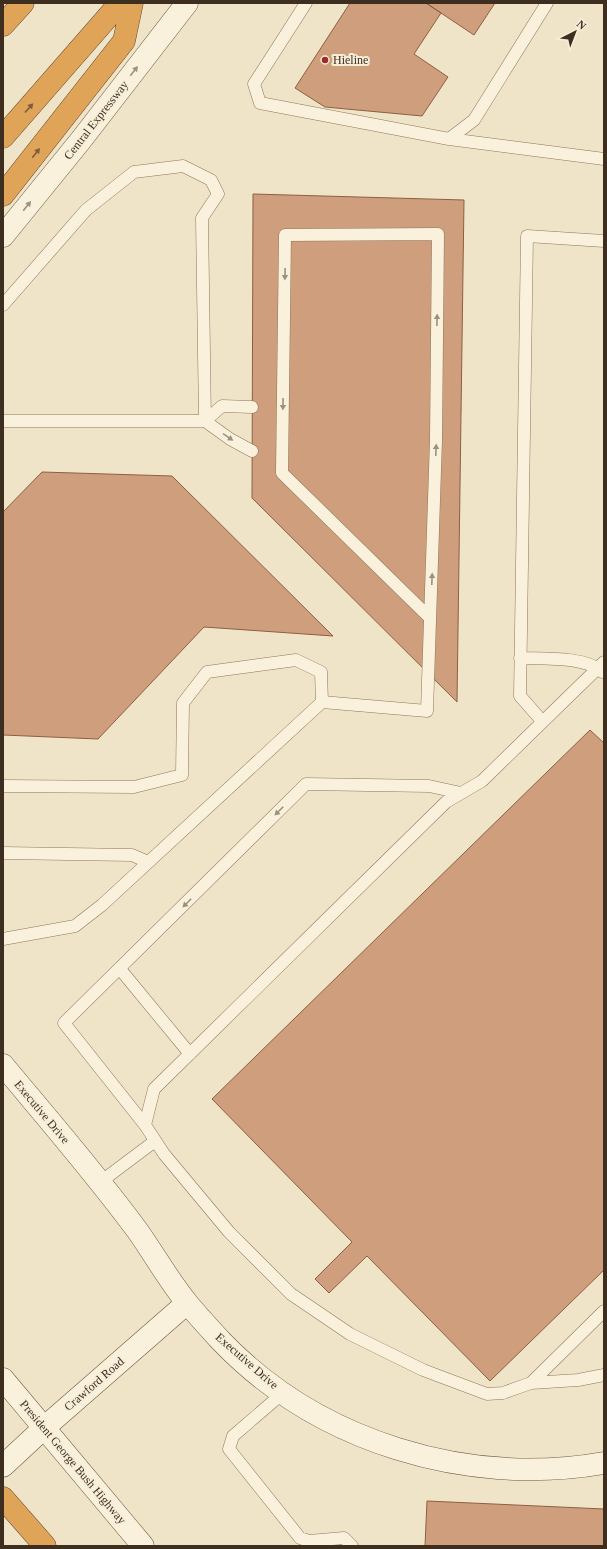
<svg xmlns="http://www.w3.org/2000/svg" width="607" height="1549" viewBox="0 0 607 1549" font-family="Georgia,serif">
  <style>
    .building { fill: #cf9f7d; stroke: #8d5f41 }
    .lines { fill: none; stroke-linecap: round; stroke-linejoin: round }
    .lane-casing { stroke: #8d765c; stroke-width: 13 }
    .secondary-casing { stroke: #6f573f; stroke-width: 23 }
    .highway-casing { stroke: #5b4430; stroke-width: 23 }
    .lane { stroke: #faf1dc; stroke-width: 12 }
    .secondary { stroke: #faf1dc; stroke-width: 22 }
    .highway { stroke: #e0a458; stroke-width: 22 }
    .oneway { fill: #9c907e }
    .oneway2 { fill: #7e5d36 }
    .poi-dot { fill: #9e2a2b; stroke: #f7eed8; stroke-width: 1.5 }
    .labels { text-anchor: middle; stroke-width: 4; stroke-linejoin: round; paint-order: stroke }
    .poi-label { font-size: 12px; fill: #3d2e20; stroke: #f7eed8; text-anchor: start }
    .street-label { font-size: 12px; fill: #3d2e20; stroke: #f7eed8 }
  </style>
  <rect width="100%" height="100%" fill="#f0e4c8"/>
  <path class="building" d="M 350,3 L 426,3 L 441,13 L 414,54 L 448,77 L 422,116 L 325,107 L 295,88 Z
    M 426,3 L 495,3 L 474,35 Z
    M 253,194 L 464,200 L 457,702 L 252,498 Z
    M 42,472 L 172,476 L 333,636 L 204,627 L 98,739 L 3,735 L 3,512 Z
    M 590,730 L 604,743 L 604,1270 L 490,1381 L 367,1256 L 329,1293 L 315,1279 L 352,1242 L 212,1099 Z
    M 427,1501 L 604,1509 L 604,1546 L 425,1546 Z"/>
  <g class="lines">
    <defs>
      <path id="lane" d="M 306,3 L 254,84 L 260,103 L 449,139 L 474,120 L 547,3
        M 449,139 L 604,159
        M 3,305 L 86,210 L 134,172 L 183,166 L 211,180 L 218,194 L 202,218 L 205,421 L 3,421
        M 252,451 L 230,439 L 205,421 L 222,406 L 252,407
        M 520,658 C 542,659 586,656 602,672
        M 604,662 L 482,781 L 446,802 L 154,1089 L 145,1125 L 164,1154 L 229,1232 L 291,1294 L 350,1334 L 423,1370 L 487,1394 L 503,1393 L 531,1383 L 604,1311
        M 322,702 L 427,711 L 436,440 L 438,234 L 285,235 L 282,473 L 430,618
        M 542,721 L 520,696 L 527,236 L 604,241
        M 3,786 L 134,787 L 182,775 L 183,703 L 207,672 L 296,660 L 321,672 L 322,702 L 102,905 L 75,926 L 3,939
        M 3,853 L 132,855 L 148,862
        M 120,969 L 190,1054
        M 145,1125 L 64,1023 L 306,784 L 429,786 L 461,793
        M 99,1183 L 155,1141
        M 531,1383 L 578,1380 L 604,1375
        M 283,1393 L 233,1436 L 229,1449 L 300,1538 L 309,1541 L 344,1538 L 352,1546"/>
      <path id="secondary" d="M 3,236 L 81,140 L 187,3
        M 3,1065 C 48,1119 95,1173 137,1230 C 154,1254 169,1281 188,1304 C 198,1316 210,1329 221,1341 C 318,1442 467,1487 604,1463
        M 3,1379 L 143,1546
        M 3,1466 L 45,1427 L 187,1303"/>
      <path id="highway" d="M 3,25 L 23,3
        M 3,137 L 120,3
        M 3,195 L 124,41 L 132,3
        M 3,1498 L 45,1546"/>
    </defs>
    <use href="#lane" class="lane-casing"/>
    <use href="#secondary" class="secondary-casing"/>
    <use href="#highway" class="highway-casing"/>
    <use href="#lane" class="lane"/>
    <use href="#secondary" class="secondary"/>
    <use href="#highway" class="highway"/>
  </g>
  <defs><path id="oneway-solid" d="M-6-.8H1V-3.2L6.5 0L1 3.2V.8H-6Z"/></defs>
  <g class="oneway">
    <use href="#oneway-solid" transform="translate(134 71) rotate(-52)"/>
    <use href="#oneway-solid" transform="translate(27 206) rotate(-51)"/>
    <use href="#oneway-solid" transform="translate(285 274) rotate(91)"/>
    <use href="#oneway-solid" transform="translate(437 320) rotate(-89)"/>
    <use href="#oneway-solid" transform="translate(283 404) rotate(91)"/>
    <use href="#oneway-solid" transform="translate(228 437) rotate(34)"/>
    <use href="#oneway-solid" transform="translate(436 450) rotate(-88)"/>
    <use href="#oneway-solid" transform="translate(432 579) rotate(-88)"/>
    <use href="#oneway-solid" transform="translate(279 811) rotate(135)"/>
    <use href="#oneway-solid" transform="translate(187 903) rotate(135)"/>
  </g>
  <g class="oneway2">
    <use href="#oneway-solid" transform="translate(29 108) rotate(-48)"/>
    <use href="#oneway-solid" transform="translate(36 153) rotate(-52)"/>
  </g>
  <circle class="poi-dot" cx="325" cy="60" r="4"/>
  <g class="labels">
    <g class="poi-label">
      <text x="333" y="64">Hieline</text>
    </g>
    <g class="street-label">
      <text transform="translate(96 120) rotate(-52)" y="4">Central Expressway</text>
      <text transform="translate(42 1112) rotate(50)" y="4">Executive Drive</text>
      <text transform="translate(247 1361) rotate(41)" y="4">Executive Drive</text>
      <text transform="translate(94 1384) rotate(-41)" y="4">Crawford Road</text>
      <text transform="translate(73 1462) rotate(50)" y="4">President George Bush Highway</text>
    </g>
  </g>
  <rect width="607" height="1549" fill="none" stroke="#3d2e20" stroke-width="8"/>
  <g transform="translate(575 32) rotate(42)" stroke="#f7eed8" stroke-width="3" paint-order="stroke">
  <path d="M0-3L7 15L0 10L-7 15Z" fill="#3d2e20"/>
  <text y="-6" font-size="11" font-weight="bold" text-anchor="middle" fill="#3d2e20">N</text>
  </g>
</svg>
